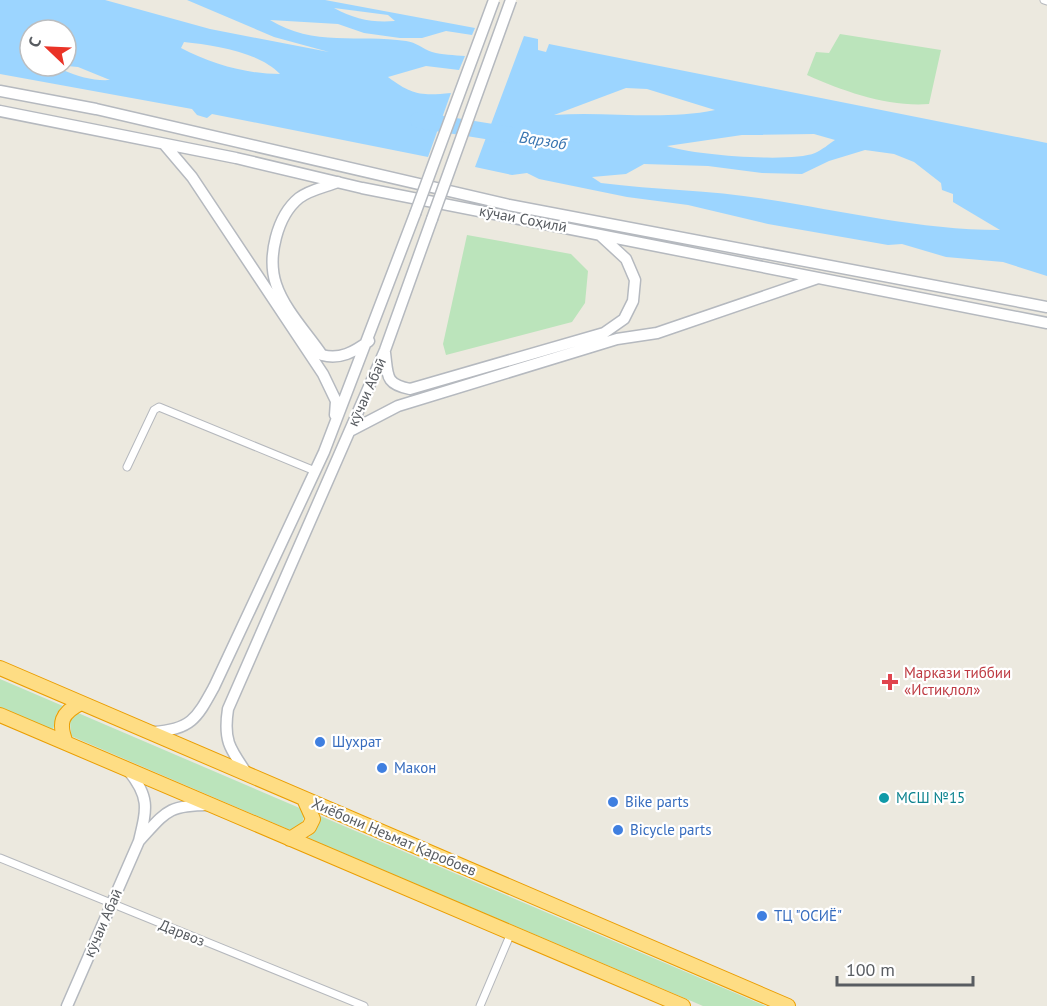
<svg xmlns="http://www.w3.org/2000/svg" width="1047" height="1006" viewBox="0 0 1047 1006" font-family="'PT Sans',sans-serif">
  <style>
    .green { fill: #bbe4bb }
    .water { fill: #9cd5ff; fill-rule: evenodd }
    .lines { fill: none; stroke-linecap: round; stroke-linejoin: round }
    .river { stroke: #9cd5ff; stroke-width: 16 }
    .street-casing { stroke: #b5b8bd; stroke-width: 9 }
    .secondary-casing { stroke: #b5b9bf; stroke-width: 13 }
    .highway-casing { stroke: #eb9e00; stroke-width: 16 }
    .street { stroke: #fff; stroke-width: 7 }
    .secondary { stroke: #fff; stroke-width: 10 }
    .highway { stroke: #fedd84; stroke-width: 14 }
    .secondary-bridge-casing { stroke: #b5b9bf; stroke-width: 13; stroke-linecap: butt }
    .secondary-bridge { stroke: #fff; stroke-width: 10 }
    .health-dot { fill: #e0444e; stroke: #fff; stroke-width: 2 }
    .shop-dot { fill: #3f7fe0; stroke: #fff; stroke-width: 2 }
    .culture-dot { fill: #0f9aa8; stroke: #fff; stroke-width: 2 }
    .labels { text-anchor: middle; stroke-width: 4.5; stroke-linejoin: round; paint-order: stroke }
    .street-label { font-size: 15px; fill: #585c61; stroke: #fff }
    .health-label { font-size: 15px; fill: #be3a42; stroke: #fff; text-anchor: start }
    .shop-label { font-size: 15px; fill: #366cbe; stroke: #fff; text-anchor: start }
    .culture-label { font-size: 15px; fill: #0d838f; stroke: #fff; text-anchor: start }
    .water-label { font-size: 16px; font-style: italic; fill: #3a76b1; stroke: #fff }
  </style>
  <rect width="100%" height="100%" fill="#ece9df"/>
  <path class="green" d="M 840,34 L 941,50 L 929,104 C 888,107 845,92 807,75 L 816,52 L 829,53 Z
    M 467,235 L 571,254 L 588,271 L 585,303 L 572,322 L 446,355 L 443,344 Z
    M 0,679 L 63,706 L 57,713 L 53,730 L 0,707 Z
    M 78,713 L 302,809 L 304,816 L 302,824 L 290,830 L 71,736 L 70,721 Z
    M 318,815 L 766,1006 L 703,1006 L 308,838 L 313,833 Z"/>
  <path class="water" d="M 0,0 L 105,0 L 210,29 L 329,52 L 274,37 L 187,0 L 325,0 L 475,28 L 472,35 L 446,31 L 422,38 L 400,38 L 364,33 L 338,24 L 270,20 C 313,47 359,34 406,41 C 416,42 423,49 432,52 C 442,55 454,55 465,56 L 459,70 L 426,66 L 388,77 C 412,95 421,96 451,93 L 428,157 L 212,114 L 207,118 L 197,115 L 192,109 L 0,74 ZM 334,8 L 388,15 L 395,21 C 373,23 354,19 334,8 ZM 30,30 L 66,30 L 66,66 L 30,66 ZM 184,42 C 214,45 259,52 280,74 C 246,74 212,64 181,48 ZM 67,66 L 78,67 L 110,80 C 94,81 79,77 63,70 Z
    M 524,36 L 538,39 L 538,50 L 546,52 L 549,44 L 1047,143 L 1047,276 L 1003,262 L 946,257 L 902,244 L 888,245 L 768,224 L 688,205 L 627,197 L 539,179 L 527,173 L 512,175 L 475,167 ZM 626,88 L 647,89 L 715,110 C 662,121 607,111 554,115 ZM 814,134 L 835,140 C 829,144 822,150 815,153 C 791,163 692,155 667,146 L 742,135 ZM 865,150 L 894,154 L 914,162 L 941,183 L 942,190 L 953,194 L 953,202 L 1000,230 C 920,230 843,211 765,199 C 710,190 656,190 601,183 L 592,177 L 626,174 L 644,164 L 708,166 L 762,173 L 802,174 L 829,161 Z"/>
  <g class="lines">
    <path class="river" d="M 418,120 L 511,135"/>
    <defs>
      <path id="street" d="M 1044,0 L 1047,1
        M 127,467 L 154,410 L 159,407 L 315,471
        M 0,858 L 364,1006
        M 480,1006 L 511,933"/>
      <path id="secondary" d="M 0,91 L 96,109 L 509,205 L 1047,307
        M 0,111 L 236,158 L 362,188 L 1047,323
        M 164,144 L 192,177 L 323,374 L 336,401 L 335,415
        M 338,182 C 325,187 309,190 299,198 C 277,216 267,257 276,284 C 284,309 307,333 322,355 C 340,360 354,352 369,341
        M 385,353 C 388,376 385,384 410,389 L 604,333 L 624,319 L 633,301 L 635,280 L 626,259 L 600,235
        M 350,431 L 398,406 L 617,339 L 657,333 L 818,278
        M 153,732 C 191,730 197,718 214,687 L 324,452 L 415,214
        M 248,775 C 230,749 223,741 228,709 L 385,350 L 432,219
        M 139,841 C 166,812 167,805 209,805
        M 67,1006 L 139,841 C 147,808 150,797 128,770"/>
      <path id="highway" d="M 0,668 L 788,1006
        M 0,715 L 683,1006
        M 66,743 C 58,723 61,713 81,703
        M 290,839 L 309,827 L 313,819 L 304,799"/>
    </defs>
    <use href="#street" class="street-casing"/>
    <use href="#secondary" class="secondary-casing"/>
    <use href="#highway" class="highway-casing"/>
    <use href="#street" class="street"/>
    <use href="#secondary" class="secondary"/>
    <use href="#highway" class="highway"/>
    <defs>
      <path id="secondary-bridge" d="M 415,214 L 494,0
        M 432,219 L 511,0"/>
    </defs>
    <use href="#secondary-bridge" class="secondary-bridge-casing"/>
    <use href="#secondary-bridge" class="secondary-bridge"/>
  </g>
  <path class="health-dot" d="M887 673h6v6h6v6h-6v6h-6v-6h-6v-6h6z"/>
  <g class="shop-dot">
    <circle cx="320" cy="742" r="6"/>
    <circle cx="382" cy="768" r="6"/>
    <circle cx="613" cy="802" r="6"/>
    <circle cx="618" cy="830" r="6"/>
    <circle cx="762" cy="916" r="6"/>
  </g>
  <circle class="culture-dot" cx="884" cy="798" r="6"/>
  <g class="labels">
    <g class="street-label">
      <text transform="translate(523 219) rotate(11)" y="5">кӯчаи Соҳилӣ</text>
      <text transform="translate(367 392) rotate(-66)" y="5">кӯчаи Абаӣ</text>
      <text transform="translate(394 837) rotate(23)" y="5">Хиёбони Неъмат Қаробоев</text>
      <text transform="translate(103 923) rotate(-66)" y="5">кӯчаи Абаӣ</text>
      <text transform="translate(182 933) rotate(22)" y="5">Дарвоз</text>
    </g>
    <g class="health-label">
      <text x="904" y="678">Маркази тиббии<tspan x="904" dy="17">«Истиқлол»</tspan></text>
    </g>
    <g class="shop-label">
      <text x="332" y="747">Шухрат</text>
      <text x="394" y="773">Макон</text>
      <text x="625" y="807">Bike parts</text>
      <text x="630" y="835">Bicycle parts</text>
      <text x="774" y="921">ТЦ "ОСИЁ"</text>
    </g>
    <g class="culture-label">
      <text x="896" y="803">МСШ №15</text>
    </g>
    <g class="water-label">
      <text transform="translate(543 140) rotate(9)" y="6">Варзоб</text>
    </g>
  </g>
  <g transform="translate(48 48) rotate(293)"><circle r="28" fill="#ffffff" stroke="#bcbec0" stroke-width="1.5"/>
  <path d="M0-4.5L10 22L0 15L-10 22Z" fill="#ea3327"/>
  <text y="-9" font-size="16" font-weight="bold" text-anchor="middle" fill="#585c61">С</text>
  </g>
  <path d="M837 976v9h136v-9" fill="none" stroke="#585c61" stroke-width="3"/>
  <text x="846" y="976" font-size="18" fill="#585c61" stroke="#ffffff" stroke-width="4.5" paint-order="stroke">100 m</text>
</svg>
